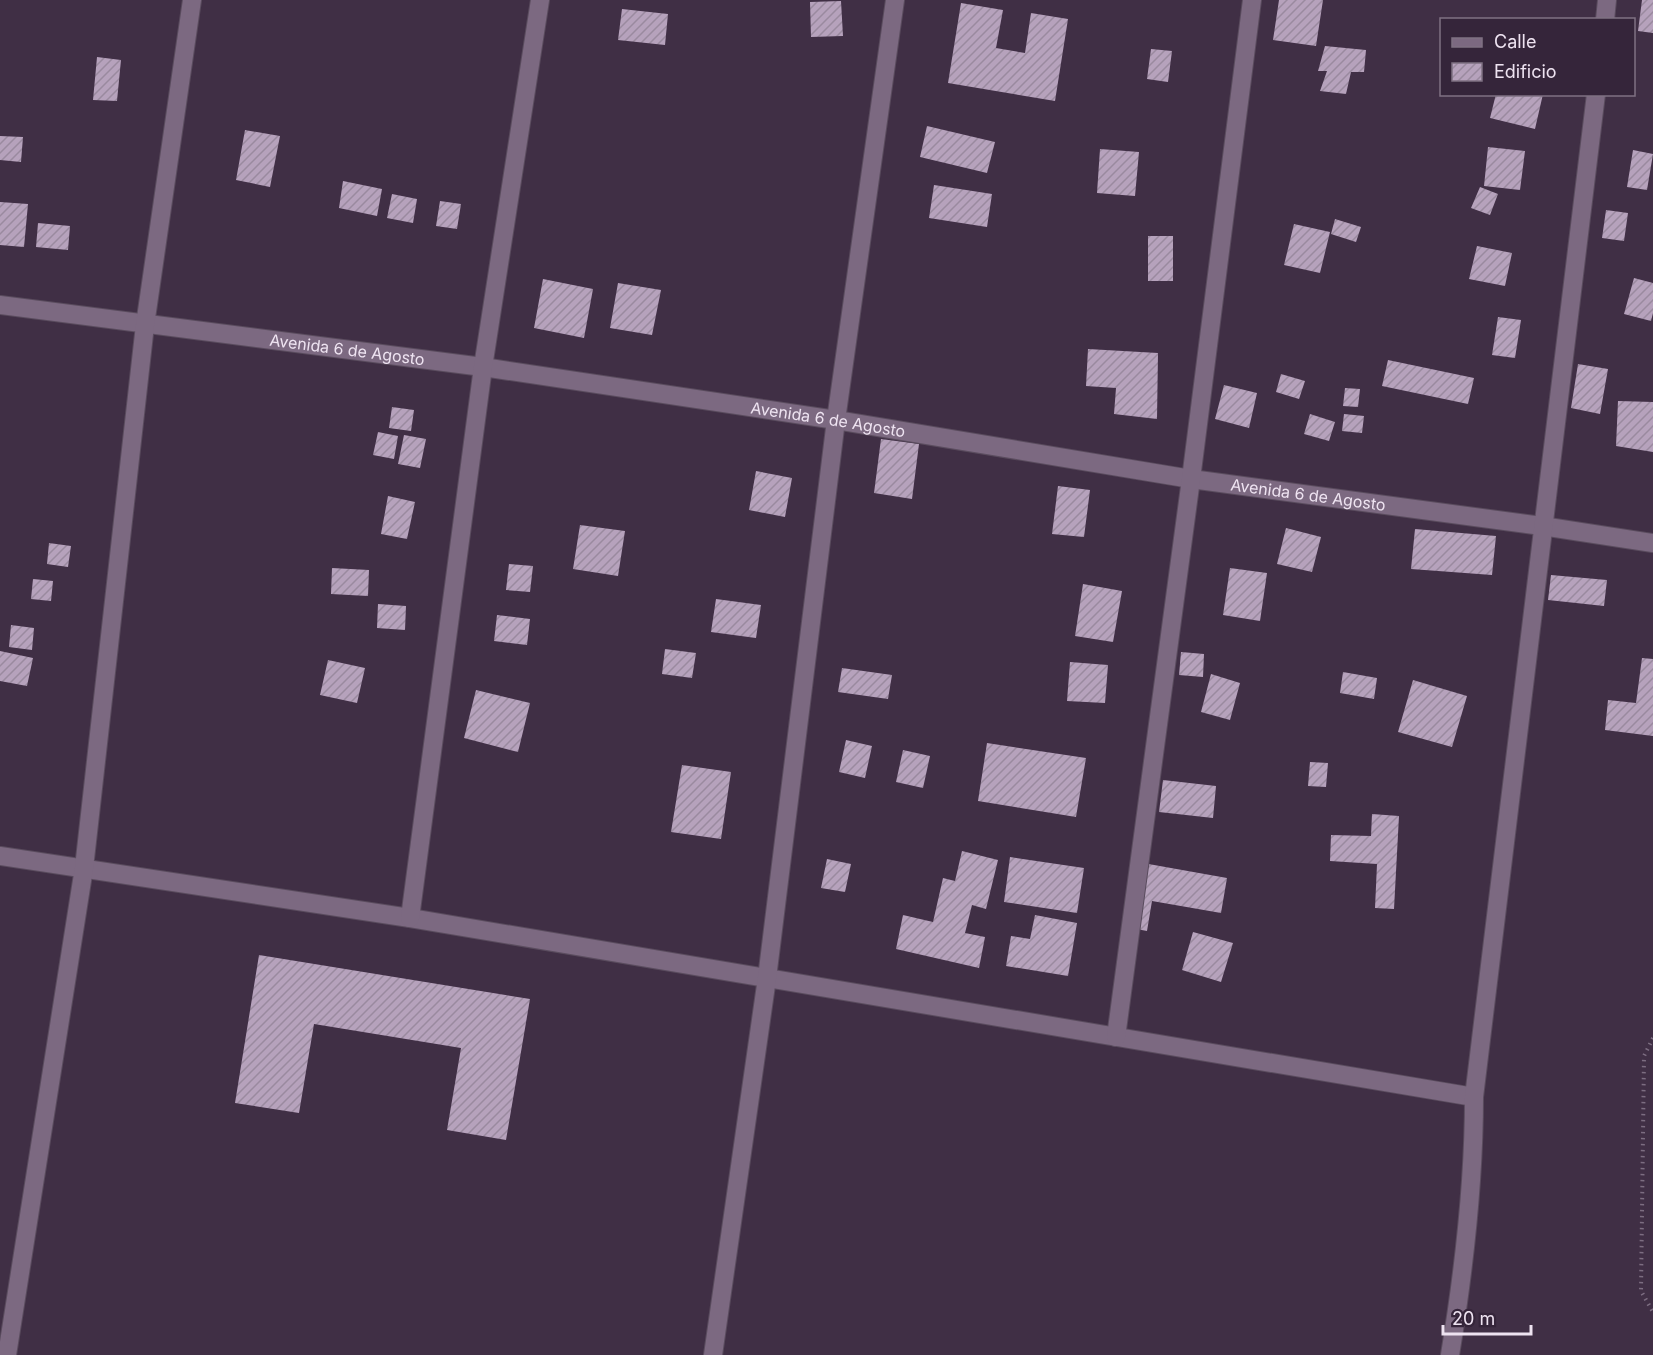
<svg xmlns="http://www.w3.org/2000/svg" width="1653" height="1355" viewBox="0 0 1653 1355" font-family="Inter,sans-serif">
  <style>
    .building { fill: url(#building-hatch) }
    .lines { fill: none; stroke-linecap: round; stroke-linejoin: round }
    .minor-casing { stroke: #5a4c5e; stroke-width: 20 }
    .path { stroke: #7c6d81; stroke-width: 4; stroke-dasharray: 1.5 4.5; stroke-linecap: butt }
    .minor { stroke: #7c6981; stroke-width: 18 }
    .labels { text-anchor: middle; stroke-width: 6; stroke-linejoin: round; paint-order: stroke }
    .street-label { font-size: 16px; fill: #eee3f1; stroke: #35253a }
  </style>
  <defs>
    <pattern id="building-hatch" width="6" height="6" patternUnits="userSpaceOnUse" patternTransform="scale(1.5)"><rect width="6" height="6" fill="#b6a2bc"/><path d="M-1 1l2-2M0 6l6-6M5 7l2-2" fill="none" stroke="#9a8a9f"/></pattern>
  </defs>
  <rect width="100%" height="100%" fill="#402f45"/>
  <path class="building" d="M 1279,0 L 1323,0 L 1316,46 L 1273,40 Z
    M 1642,0 L 1653,0 L 1653,33 L 1638,31 Z
    M 841,1 L 843,36 L 811,37 L 810,2 Z
    M 961,3 L 1003,10 L 996,48 L 1025,53 L 1031,13 L 1068,19 L 1055,101 L 948,83 Z
    M 622,9 L 668,14 L 665,45 L 618,40 Z
    M 1325,46 L 1366,50 L 1364,72 L 1351,72 L 1346,94 L 1320,91 L 1327,71 L 1318,71 Z
    M 1151,49 L 1172,51 L 1168,82 L 1147,79 Z
    M 97,57 L 121,60 L 117,101 L 93,100 Z
    M 1496,94 L 1543,94 L 1535,129 L 1490,118 Z
    M 927,126 L 995,142 L 987,173 L 920,157 Z
    M 245,130 L 280,136 L 270,187 L 236,180 Z
    M 0,136 L 23,137 L 21,162 L 0,160 Z
    M 1488,147 L 1525,151 L 1520,190 L 1484,186 Z
    M 1100,149 L 1139,152 L 1135,196 L 1097,193 Z
    M 1633,150 L 1653,154 L 1647,190 L 1627,187 Z
    M 343,181 L 382,189 L 377,216 L 339,208 Z
    M 934,185 L 992,194 L 987,227 L 929,218 Z
    M 1480,187 L 1498,194 L 1490,215 L 1471,208 Z
    M 392,194 L 417,199 L 413,223 L 387,218 Z
    M 440,201 L 461,204 L 457,229 L 436,226 Z
    M 0,202 L 28,204 L 24,247 L 0,245 Z
    M 1606,210 L 1628,213 L 1624,241 L 1602,238 Z
    M 1335,219 L 1361,227 L 1356,242 L 1331,234 Z
    M 38,223 L 70,226 L 68,250 L 36,247 Z
    M 1294,224 L 1330,232 L 1320,273 L 1284,265 Z
    M 1148,236 L 1173,236 L 1173,281 L 1148,281 Z
    M 1477,246 L 1512,253 L 1505,286 L 1469,279 Z
    M 1634,278 L 1653,283 L 1653,313 L 1651,321 L 1624,314 Z
    M 543,279 L 593,289 L 584,338 L 534,328 Z
    M 618,283 L 661,290 L 652,335 L 610,328 Z
    M 1498,317 L 1521,320 L 1515,358 L 1492,355 Z
    M 1088,349 L 1158,353 L 1157,419 L 1114,414 L 1116,388 L 1086,386 Z
    M 1388,360 L 1474,378 L 1468,404 L 1382,386 Z
    M 1578,364 L 1608,369 L 1600,414 L 1571,408 Z
    M 1281,374 L 1305,381 L 1299,399 L 1276,392 Z
    M 1224,385 L 1257,393 L 1249,428 L 1215,419 Z
    M 1345,388 L 1360,389 L 1358,407 L 1343,406 Z
    M 1618,401 L 1653,402 L 1653,452 L 1616,446 Z
    M 392,407 L 414,410 L 411,431 L 389,428 Z
    M 1310,414 L 1335,422 L 1329,441 L 1304,434 Z
    M 1344,414 L 1364,416 L 1362,433 L 1342,431 Z
    M 378,432 L 398,436 L 394,459 L 373,455 Z
    M 404,435 L 426,439 L 420,468 L 398,464 Z
    M 881,439 L 919,444 L 912,499 L 874,493 Z
    M 756,471 L 792,478 L 785,517 L 749,510 Z
    M 1058,486 L 1090,490 L 1084,537 L 1052,534 Z
    M 388,496 L 415,502 L 407,539 L 381,534 Z
    M 580,525 L 625,531 L 618,576 L 573,569 Z
    M 1286,528 L 1321,537 L 1312,572 L 1277,564 Z
    M 1415,529 L 1496,536 L 1492,575 L 1411,569 Z
    M 49,543 L 71,546 L 68,567 L 47,564 Z
    M 509,564 L 533,566 L 530,592 L 506,590 Z
    M 332,568 L 369,570 L 368,596 L 331,594 Z
    M 1230,568 L 1267,573 L 1260,621 L 1223,615 Z
    M 1551,575 L 1607,580 L 1604,606 L 1548,600 Z
    M 33,579 L 53,581 L 51,601 L 31,599 Z
    M 1083,584 L 1122,591 L 1113,642 L 1075,636 Z
    M 716,599 L 761,605 L 756,638 L 711,632 Z
    M 378,604 L 406,606 L 405,630 L 377,628 Z
    M 497,615 L 530,619 L 527,645 L 494,641 Z
    M 11,625 L 34,628 L 32,650 L 9,647 Z
    M 665,649 L 696,653 L 692,678 L 662,674 Z
    M 0,651 L 33,658 L 27,686 L 0,681 Z
    M 1181,652 L 1204,654 L 1203,677 L 1179,675 Z
    M 1642,658 L 1653,659 L 1653,736 L 1605,730 L 1608,700 L 1636,703 Z
    M 328,660 L 365,668 L 357,703 L 320,695 Z
    M 1070,662 L 1108,665 L 1105,703 L 1067,701 Z
    M 842,668 L 892,675 L 888,699 L 838,692 Z
    M 1343,672 L 1377,678 L 1374,699 L 1340,693 Z
    M 1211,674 L 1240,683 L 1230,720 L 1201,712 Z
    M 1413,680 L 1467,696 L 1452,747 L 1398,732 Z
    M 476,690 L 530,703 L 518,752 L 464,738 Z
    M 846,740 L 872,746 L 865,778 L 839,772 Z
    M 987,743 L 1086,758 L 1076,817 L 978,801 Z
    M 903,750 L 930,756 L 923,788 L 896,782 Z
    M 1310,762 L 1328,763 L 1326,787 L 1308,786 Z
    M 682,765 L 731,772 L 721,839 L 671,832 Z
    M 1163,780 L 1216,786 L 1213,818 L 1159,812 Z
    M 1372,814 L 1399,816 L 1394,909 L 1375,908 L 1377,864 L 1330,861 L 1331,835 L 1371,836 Z
    M 962,851 L 998,860 L 986,909 L 972,905 L 965,933 L 985,937 L 979,968 L 896,949 L 903,915 L 933,922 L 943,878 L 955,881 Z
    M 1010,857 L 1084,868 L 1077,913 L 1004,902 Z
    M 827,859 L 851,864 L 845,892 L 821,888 Z
    M 1143,863 L 1227,878 L 1221,913 L 1152,901 L 1147,931 L 1131,928 Z
    M 1035,915 L 1077,923 L 1068,976 L 1006,966 L 1011,936 L 1030,939 Z
    M 1193,932 L 1233,943 L 1221,982 L 1182,970 Z
    M 259,955 L 530,999 L 506,1140 L 447,1130 L 461,1048 L 314,1024 L 299,1113 L 235,1103 Z"/>
  <g class="lines">
    <defs>
      <g id="minor">
        <path d="M 1605,20 L 1607,0"/>
        <path id="s1" d="M 0,305 L 483,367 L 836,420 L 1191,479 L 1542,526 L 1653,543"/>
        <path d="M 0,856 L 410,918 L 1474,1097"/>
        <path d="M 410,918 L 483,367 L 540,0"/>
        <path d="M 1116,1037 L 1191,479 L 1252,0"/>
        <path d="M 7,1355 L 84,868 L 145,325 L 192,0"/>
        <path d="M 713,1355 L 767,978 L 836,420 L 895,0"/>
        <path d="M 1450,1355 C 1464,1270 1474,1183 1474,1097 L 1596,94"/>
      </g>
    </defs>
    <use href="#minor" class="minor-casing"/>
    <path class="path" d="M 1653,1038 L 1644,1056 L 1641,1291 L 1653,1312"/>
    <use href="#minor" class="minor"/>
  </g>
  <g class="labels">
    <g class="street-label">
      <text dy="6" stroke="none"><textPath href="#s1" startOffset="350">Avenida 6 de Agosto</textPath></text>
      <text dy="6" stroke="none"><textPath href="#s1" startOffset="836">Avenida 6 de Agosto</textPath></text>
      <text dy="6" stroke="none"><textPath href="#s1" startOffset="1322">Avenida 6 de Agosto</textPath></text>
    </g>
  </g>
  <rect x="1440" y="18" width="195" height="78" fill="#35253a" stroke="#7f7183" stroke-width="1.5"/>
  <rect x="1452" y="38" width="30" height="9" fill="#7c6981" stroke="#7f7183" stroke-width="1.5"/>
  <text x="1494" y="48" font-size="18" fill="#eee3f1">Calle</text>
  <rect x="1452" y="63" width="30" height="18" fill="url(#building-hatch)" stroke="#7f7183" stroke-width="1.5"/>
  <text x="1494" y="78" font-size="18" fill="#eee3f1">Edificio</text>
  <path d="M1443 1325v9h88v-9" fill="none" stroke="#eee3f1" stroke-width="3"/>
  <text x="1452" y="1325" font-size="18" fill="#eee3f1" stroke="#35253a" stroke-width="4.5" paint-order="stroke">20 m</text>
</svg>
